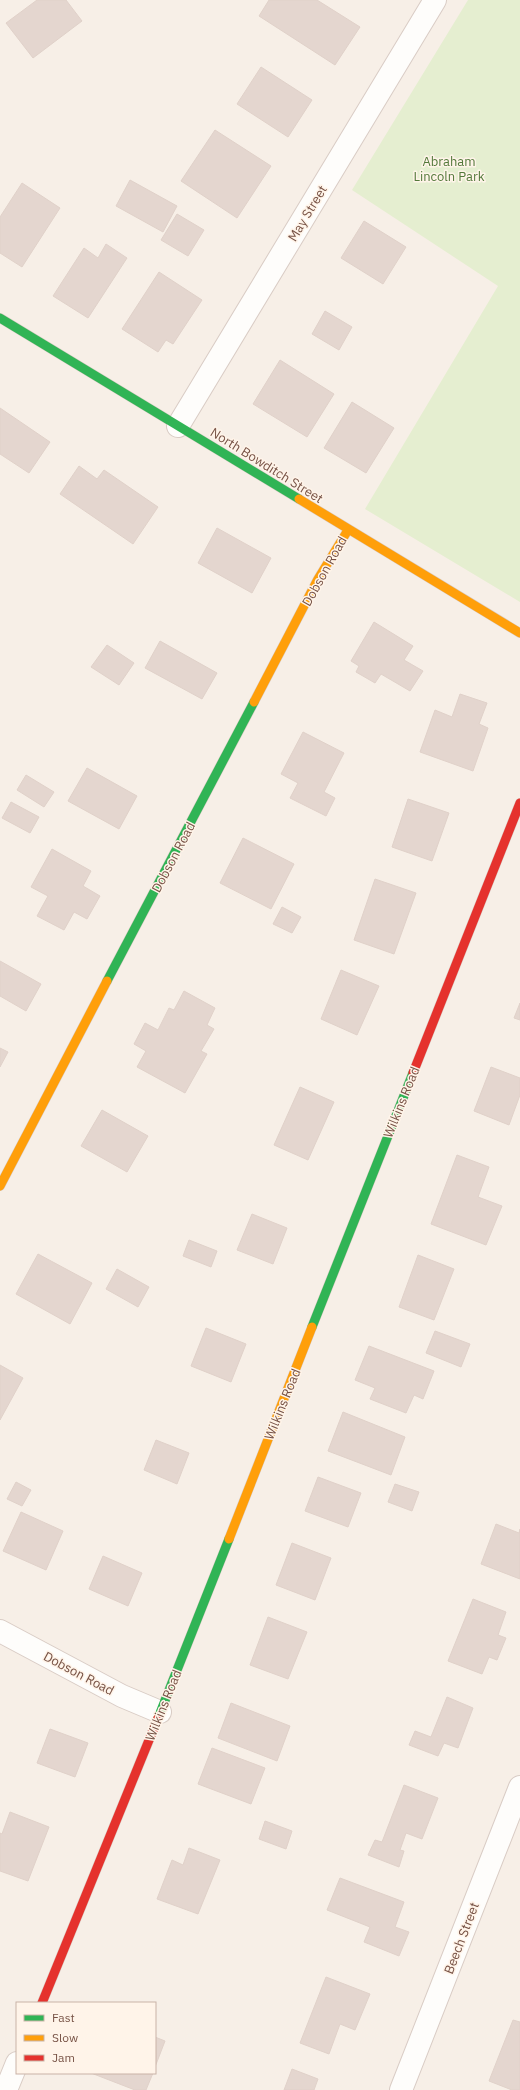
<svg xmlns="http://www.w3.org/2000/svg" width="520" height="2090" viewBox="0 0 520 2090" font-family="'IBM Plex Sans',sans-serif">
  <style>
    .green { fill: #e5eed0 }
    .building { fill: #e4d6cf; stroke: #e0d1c9 }
    .lines { fill: none; stroke-linecap: round; stroke-linejoin: round }
    .street-casing { stroke: #d9ccc5; stroke-width: 24 }
    .fast-casing { stroke: #d8cac3; stroke-width: 10 }
    .slow-casing { stroke: #d8cac3; stroke-width: 10 }
    .jam-casing { stroke: #d8cac3; stroke-width: 10 }
    .street { stroke: #fefdfb; stroke-width: 22 }
    .fast { stroke: #30b455; stroke-width: 9 }
    .slow { stroke: #ff9f0a; stroke-width: 9 }
    .jam { stroke: #e5322d; stroke-width: 9 }
    .labels { text-anchor: middle; stroke-width: 3; stroke-linejoin: round; paint-order: stroke }
    .park-label { font-size: 13px; fill: #53793a; stroke: #fff4e9 }
    .street-label { font-size: 13px; fill: #775245; stroke: #fff4e9 }
  </style>
  <rect width="100%" height="100%" fill="#f7efe7"/>
  <path class="green" d="M 468,0 L 520,0 L 520,602 L 365,509 L 498,286 L 352,190 Z"/>
  <path class="building" d="M 37,0 L 66,0 L 82,21 L 33,58 L 6,23 Z
    M 269,0 L 317,0 L 360,27 L 335,65 L 259,16 Z
    M 261,67 L 312,100 L 288,137 L 237,104 Z
    M 215,130 L 271,166 L 237,218 L 181,181 Z
    M 130,180 L 177,206 L 163,232 L 116,206 Z
    M 22,183 L 60,208 L 22,267 L 0,253 L 0,217 Z
    M 177,214 L 204,230 L 188,256 L 161,240 Z
    M 364,221 L 406,247 L 383,284 L 341,258 Z
    M 106,244 L 127,258 L 88,318 L 53,296 L 84,248 L 98,258 Z
    M 159,272 L 202,300 L 173,344 L 166,340 L 158,352 L 122,329 Z
    M 325,311 L 352,327 L 339,350 L 312,334 Z
    M 280,360 L 334,394 L 307,437 L 253,404 Z
    M 352,402 L 394,428 L 366,473 L 324,448 Z
    M 0,408 L 50,442 L 29,473 L 0,454 Z
    M 79,466 L 97,479 L 104,470 L 158,507 L 133,544 L 60,494 Z
    M 217,528 L 271,558 L 252,593 L 198,563 Z
    M 374,622 L 413,646 L 404,660 L 423,671 L 410,691 L 381,674 L 375,683 L 356,672 L 359,666 L 351,661 Z
    M 160,641 L 217,673 L 202,699 L 145,668 Z
    M 107,645 L 134,663 L 119,685 L 91,667 Z
    M 460,694 L 487,703 L 479,724 L 488,728 L 473,771 L 420,752 L 435,710 L 452,717 Z
    M 303,732 L 344,753 L 324,792 L 335,798 L 326,816 L 290,798 L 298,783 L 281,774 Z
    M 87,768 L 137,796 L 119,829 L 68,801 Z
    M 26,775 L 54,792 L 44,807 L 17,790 Z
    M 408,799 L 449,813 L 432,861 L 392,847 Z
    M 11,802 L 39,817 L 30,833 L 2,818 Z
    M 243,838 L 294,864 L 271,909 L 220,883 Z
    M 52,849 L 91,871 L 83,886 L 100,896 L 87,919 L 74,912 L 64,930 L 37,916 L 48,896 L 31,887 Z
    M 375,879 L 416,893 L 394,954 L 354,940 Z
    M 282,907 L 301,917 L 292,933 L 273,924 Z
    M 0,961 L 41,984 L 26,1011 L 0,996 Z
    M 341,970 L 379,986 L 357,1035 L 321,1019 Z
    M 184,991 L 215,1008 L 207,1025 L 214,1029 L 201,1051 L 207,1054 L 185,1093 L 137,1067 L 146,1051 L 134,1044 L 145,1023 L 158,1030 L 169,1008 L 174,1010 Z
    M 520,1003 L 520,1020 L 514,1018 Z
    M 0,1048 L 8,1052 L 0,1067 Z
    M 491,1067 L 520,1078 L 520,1095 L 509,1125 L 474,1111 Z
    M 300,1087 L 334,1102 L 308,1160 L 274,1145 Z
    M 102,1110 L 148,1136 L 127,1172 L 81,1146 Z
    M 457,1155 L 489,1167 L 478,1197 L 502,1206 L 486,1245 L 431,1224 Z
    M 252,1214 L 287,1228 L 273,1264 L 237,1250 Z
    M 189,1240 L 217,1251 L 211,1267 L 183,1256 Z
    M 38,1254 L 92,1283 L 70,1324 L 16,1294 Z
    M 418,1255 L 454,1269 L 434,1320 L 399,1307 Z
    M 117,1269 L 149,1287 L 138,1307 L 106,1289 Z
    M 206,1328 L 246,1344 L 231,1382 L 191,1366 Z
    M 435,1331 L 470,1344 L 461,1367 L 426,1353 Z
    M 369,1346 L 434,1371 L 423,1399 L 414,1395 L 406,1413 L 370,1399 L 375,1388 L 355,1380 Z
    M 0,1365 L 23,1378 L 0,1420 Z
    M 343,1412 L 405,1437 L 391,1475 L 328,1451 Z
    M 156,1440 L 189,1453 L 177,1484 L 144,1470 Z
    M 318,1477 L 361,1493 L 348,1527 L 305,1511 Z
    M 16,1482 L 31,1490 L 22,1506 L 7,1499 Z
    M 395,1484 L 419,1492 L 412,1511 L 388,1502 Z
    M 21,1512 L 63,1531 L 46,1570 L 3,1551 Z
    M 496,1524 L 519,1533 L 520,1529 L 520,1579 L 481,1564 Z
    M 292,1543 L 331,1558 L 315,1600 L 276,1585 Z
    M 103,1556 L 142,1573 L 128,1606 L 89,1589 Z
    M 473,1599 L 506,1612 L 498,1635 L 506,1638 L 497,1660 L 489,1657 L 482,1674 L 448,1661 Z
    M 268,1617 L 307,1632 L 288,1679 L 250,1665 Z
    M 447,1697 L 473,1708 L 458,1748 L 444,1743 L 438,1756 L 409,1745 L 415,1731 L 431,1737 Z
    M 231,1703 L 290,1726 L 277,1761 L 218,1738 Z
    M 50,1729 L 88,1743 L 75,1777 L 37,1763 Z
    M 212,1748 L 265,1768 L 251,1804 L 198,1784 Z
    M 404,1785 L 438,1798 L 422,1839 L 406,1833 L 400,1850 L 404,1851 L 399,1867 L 368,1855 L 375,1840 L 382,1842 Z
    M 10,1812 L 49,1827 L 28,1881 L 0,1871 L 0,1833 L 2,1834 Z
    M 265,1821 L 292,1831 L 286,1849 L 259,1839 Z
    M 189,1848 L 220,1860 L 198,1914 L 157,1899 L 172,1860 L 183,1865 Z
    M 340,1878 L 404,1902 L 395,1927 L 409,1932 L 399,1956 L 364,1942 L 370,1927 L 327,1910 Z
    M 326,1977 L 370,1994 L 355,2030 L 340,2024 L 329,2054 L 300,2043 Z
    M 513,2020 L 520,2022 L 520,2090 L 512,2090 L 489,2081 Z
    M 155,2037 L 165,2041 L 155,2067 Z
    M 292,2069 L 318,2079 L 314,2090 L 284,2090 Z
    M 91,2073 L 153,2073 L 146,2090 L 135,2090 Z"/>
  <g class="lines">
    <defs>
      <path id="street" d="M 178,426 L 435,0
        M 0,1631 L 122,1696 L 160,1712
        M 6,2090 L 17,2063
        M 401,2090 L 520,1787"/>
      <path id="fast" d="M 0,318 L 299,499
        M 107,981 L 254,702
        M 312,1327 L 413,1073
        M 158,1718 L 229,1539"/>
      <path id="slow" d="M 299,499 L 520,633
        M 254,702 L 318,579 L 348,530
        M 0,1186 L 107,981
        M 229,1539 L 312,1327"/>
      <path id="jam" d="M 413,1073 L 520,803
        M 42,2003 L 158,1718"/>
    </defs>
    <use href="#street" class="street-casing"/>
    <use href="#fast" class="fast-casing"/>
    <use href="#slow" class="slow-casing"/>
    <use href="#jam" class="jam-casing"/>
    <use href="#street" class="street"/>
    <use href="#fast" class="fast"/>
    <use href="#slow" class="slow"/>
    <use href="#jam" class="jam"/>
  </g>
  <g class="labels">
    <g class="park-label">
      <text x="449" y="166">Abraham<tspan x="449" dy="15">Lincoln Park</tspan></text>
    </g>
    <g class="street-label">
      <text transform="translate(307 213) rotate(-59)" y="5">May Street</text>
      <text transform="translate(267 465) rotate(32)" y="5">North Bowditch Street</text>
      <text transform="translate(324 571) rotate(-61)" y="5">Dobson Road</text>
      <text transform="translate(173 857) rotate(-62)" y="5">Dobson Road</text>
      <text transform="translate(401 1102) rotate(-68)" y="5">Wilkins Road</text>
      <text transform="translate(282 1404) rotate(-68)" y="5">Wilkins Road</text>
      <text transform="translate(79 1673) rotate(28)" y="5">Dobson Road</text>
      <text transform="translate(163 1705) rotate(-68)" y="5">Wilkins Road</text>
      <text transform="translate(461 1938) rotate(-69)" y="5">Beech Street</text>
    </g>
  </g>
  <rect x="16" y="2002" width="140" height="72" fill="#fff4e9" stroke="#c9b3a7"/>
  <rect x="24" y="2015" width="20" height="6" fill="#30b455" stroke="#c9b3a7"/>
  <text x="52" y="2022" font-size="12" fill="#775245">Fast</text>
  <rect x="24" y="2035" width="20" height="6" fill="#ff9f0a" stroke="#c9b3a7"/>
  <text x="52" y="2042" font-size="12" fill="#775245">Slow</text>
  <rect x="24" y="2055" width="20" height="6" fill="#e5322d" stroke="#c9b3a7"/>
  <text x="52" y="2062" font-size="12" fill="#775245">Jam</text>
</svg>
